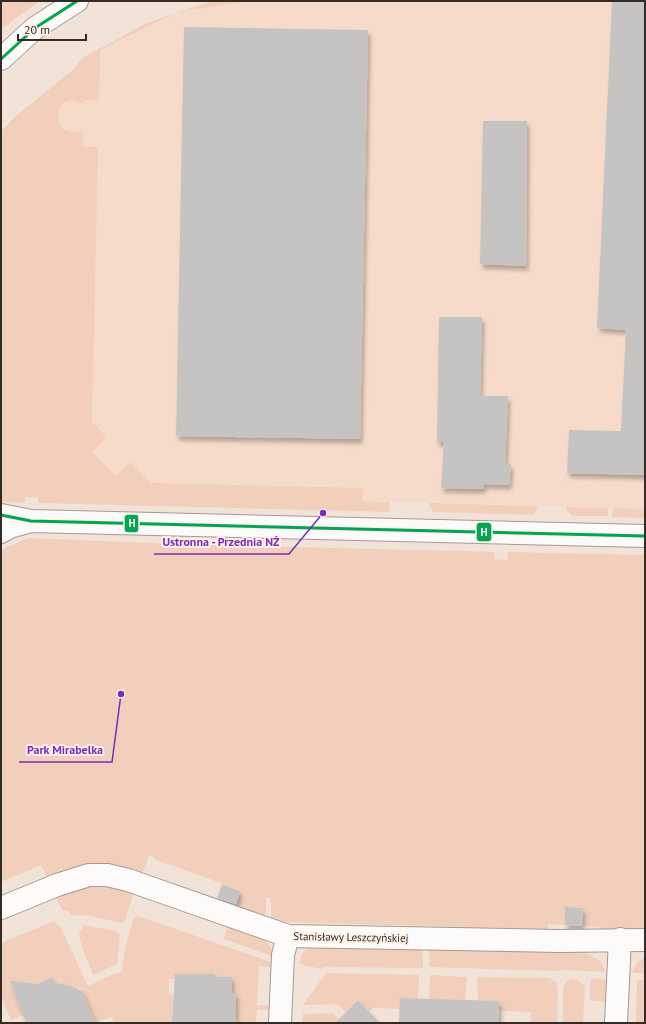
<svg xmlns="http://www.w3.org/2000/svg" width="646" height="1024" viewBox="0 0 646 1024" font-family="'PT Sans',sans-serif">
  <style>
    .built { fill: #f6dbca }
    .green { fill: #f1cfba }
    .building { fill: #c6c4c3; filter: url(#shadow) }
    .lines { fill: none; stroke-linecap: round; stroke-linejoin: round }
    .street-casing { stroke: #a59992; stroke-width: 24 }
    .primary-casing { stroke: #a59992; stroke-width: 24 }
    .street { stroke: #fdfbf9; stroke-width: 22 }
    .primary { stroke: #fdfbf9; stroke-width: 22 }
    .bus-1-casing { stroke: #fdf1ea; stroke-width: 6 }
    .bus-1 { stroke: #00a651; stroke-width: 3 }
    .labels { text-anchor: middle; stroke-width: 4; stroke-linejoin: round; paint-order: stroke }
    .street-label { font-size: 11px; fill: #362b24; stroke: #fdf1ea }
    .leader { fill: none; stroke: #7b2cbf; stroke-width: 1.5 }
    .callout-dot { fill: #7b2cbf; stroke: #fdf1ea; stroke-width: 1.5 }
    .callout-label { font-size: 12px; text-anchor: middle; font-weight: bold; fill: #7b2cbf; stroke: #fdf1ea; stroke-width: 4; stroke-linejoin: round; paint-order: stroke }
    .line-badge { stroke: #fdf1ea; stroke-width: 1.5 }
    .badge-label { font-size: 11px; text-anchor: middle; font-weight: bold; fill: #fff }
  </style>
  <defs>
    <filter id="shadow"><feDropShadow dx="2.5" dy="4.5" stdDeviation="2" flood-color="#0004"/></filter>
  </defs>
  <rect width="100%" height="100%" fill="#f2e3d8"/>
  <path class="built" d="M 250,1 L 645,1 L 645,509 L 417,502 L 83,495 L 39,132 L 100,50 L 177,12 Z"/>
  <path class="green" d="M 1,1 L 40,1 L 1,29 Z
    M 213,1 L 250,1 L 177,12 L 100,50 L 99,100 L 84,100 L 83,104 C 53,84 47,144 83,130 L 83,147 L 98,147 L 92,422 L 106,437 L 92,452 L 116,476 L 131,462 L 151,483 L 363,488 L 362,501 L 390,502 L 389,512 L 38,503 L 38,497 L 25,497 L 25,503 L 1,502 L 1,131 L 16,116 L 74,69 L 82,58 L 145,24 L 177,12 Z
    M 428,503 L 534,506 L 538,506 L 533,515 L 433,512 Z
    M 566,507 L 608,508 L 608,516 L 573,516 L 567,511 Z
    M 613,508 L 645,509 L 645,518 L 612,517 Z
    M 28,538 L 173,544 L 494,552 L 494,559 L 507,560 L 508,552 L 645,555 L 645,931 L 599,930 L 599,927 L 582,926 L 583,908 L 566,907 L 565,925 L 548,924 L 548,929 L 281,922 L 271,920 L 271,898 L 266,897 L 266,912 L 264,917 L 235,907 L 240,890 L 154,859 L 154,857 L 149,856 L 142,874 L 48,880 L 41,865 L 1,882 L 1,550 Z
    M 94,883 L 135,890 L 124,922 L 120,923 C 104,919 88,913 72,916 L 68,911 L 63,911 L 55,896 Z
    M 138,916 L 274,963 L 274,967 L 259,966 L 257,1005 L 273,1006 L 272,1010 L 257,1010 L 256,1023 L 237,1023 L 237,1018 L 235,1017 L 236,994 L 232,993 L 232,978 L 215,977 L 215,974 L 175,974 L 175,979 L 169,979 L 169,995 L 173,995 L 172,1023 L 114,1023 L 111,1017 L 95,1023 L 80,988 L 75,990 C 68,984 63,984 55,983 L 52,978 L 38,984 L 10,982 L 23,1015 L 11,1020 L 1,996 L 1,943 L 54,921 L 61,928 L 88,986 L 114,974 L 122,972 L 125,948 L 134,918 Z
    M 229,923 L 265,939 L 272,949 L 274,957 L 224,939 Z
    M 84,925 L 116,931 L 120,935 L 117,964 L 93,975 L 82,948 L 79,933 Z
    M 422,946 L 423,968 L 325,967 L 321,969 L 300,964 L 301,956 L 307,947 Z
    M 430,946 L 564,950 L 586,952 L 600,961 L 606,972 L 564,970 L 559,971 L 429,967 Z
    M 645,957 L 645,973 L 631,973 L 637,963 Z
    M 326,973 L 419,975 L 418,999 L 400,1009 L 373,1008 L 369,1011 L 358,1000 L 346,1012 L 337,1004 L 303,1005 Z
    M 430,975 L 467,977 L 465,1001 L 429,999 Z
    M 477,977 L 549,978 L 556,982 L 558,990 L 557,1023 L 531,1023 L 531,1012 L 499,1011 L 499,1001 L 478,1001 Z
    M 592,978 L 608,980 L 608,1002 L 590,1000 L 590,983 Z
    M 570,979 L 577,980 L 585,986 L 583,1023 L 563,1023 L 563,987 L 566,983 Z
    M 637,980 L 645,980 L 645,1023 L 636,1023 Z
    M 333,1013 L 339,1019 L 335,1023 L 302,1023 L 303,1014 Z"/>
  <path class="building" d="M 612,1 L 645,1 L 645,475 L 567,473 L 569,430 L 621,431 L 626,330 L 597,328 Z
    M 184,27 L 368,30 L 360,439 L 176,436 Z
    M 483,121 L 527,121 L 526,266 L 480,264 Z
    M 439,317 L 482,317 L 480,396 L 508,396 L 505,464 L 511,464 L 509,485 L 484,484 L 483,489 L 441,488 L 444,442 L 437,442 Z
    M 222,884 L 240,891 L 236,904 L 217,898 Z
    M 565,907 L 583,908 L 582,926 L 565,925 Z
    M 175,974 L 215,974 L 215,977 L 232,977 L 231,993 L 236,993 L 235,1023 L 172,1023 Z
    M 52,977 L 55,983 L 64,984 L 82,991 L 95,1023 L 26,1023 L 10,981 L 38,984 Z
    M 400,998 L 499,1001 L 499,1023 L 399,1023 Z
    M 358,1000 L 380,1023 L 335,1023 Z"/>
  <g class="lines">
    <defs>
      <path id="street" d="M 1,515 L 31,521 L 645,536
        M 1,532 L 10,527 L 31,521
        M 1,908 L 57,885 L 89,875 L 107,875 L 128,880 L 288,936 L 559,941 L 645,940
        M 280,1023 L 283,955 L 288,936
        M 616,1023 L 620,939"/>
      <path id="primary" d="M 1,59 L 35,28 L 77,1"/>
    </defs>
    <use href="#street" class="street-casing"/>
    <use href="#primary" class="primary-casing"/>
    <use href="#street" class="street"/>
    <use href="#primary" class="primary"/>
    <defs>
      <path id="bus-1" d="M 1,59 L 35,28 L 77,1
        M 1,515 L 31,521 L 645,536"/>
    </defs>
    <use href="#bus-1" class="bus-1-casing"/>
    <use href="#bus-1" class="bus-1"/>
  </g>
  <g class="labels">
    <g class="street-label">
      <text transform="translate(351 937) rotate(1)" y="4">Stanisławy Leszczyńskiej</text>
    </g>
  </g>
  <path class="leader" d="M323 513L289 554H154M121 694L112 762H19"/>
  <g class="callout-dot">
    <circle cx="323" cy="513" r="4"/>
    <circle cx="121" cy="694" r="4"/>
  </g>
  <g class="callout-label">
    <text x="221" y="546">Ustronna - Przednia NŻ</text>
    <text x="65" y="754">Park Mirabelka</text>
  </g>
  <g class="line-badge">
    <rect x="124" y="514" width="15" height="19" rx="4" fill="#00a651"/>
    <rect x="476" y="522" width="16" height="20" rx="4" fill="#00a651"/>
  </g>
  <g class="badge-label">
    <text x="132" y="527">H</text>
    <text x="484" y="536">H</text>
  </g>
  <rect width="646" height="1024" fill="none" stroke="#362b24" stroke-width="4"/>
  <path d="M18 34v6h68v-6" fill="none" stroke="#362b24" stroke-width="2"/>
  <text x="24" y="34" font-size="12" fill="#362b24" stroke="#fdf1ea" stroke-width="3" paint-order="stroke">20 m</text>
</svg>
